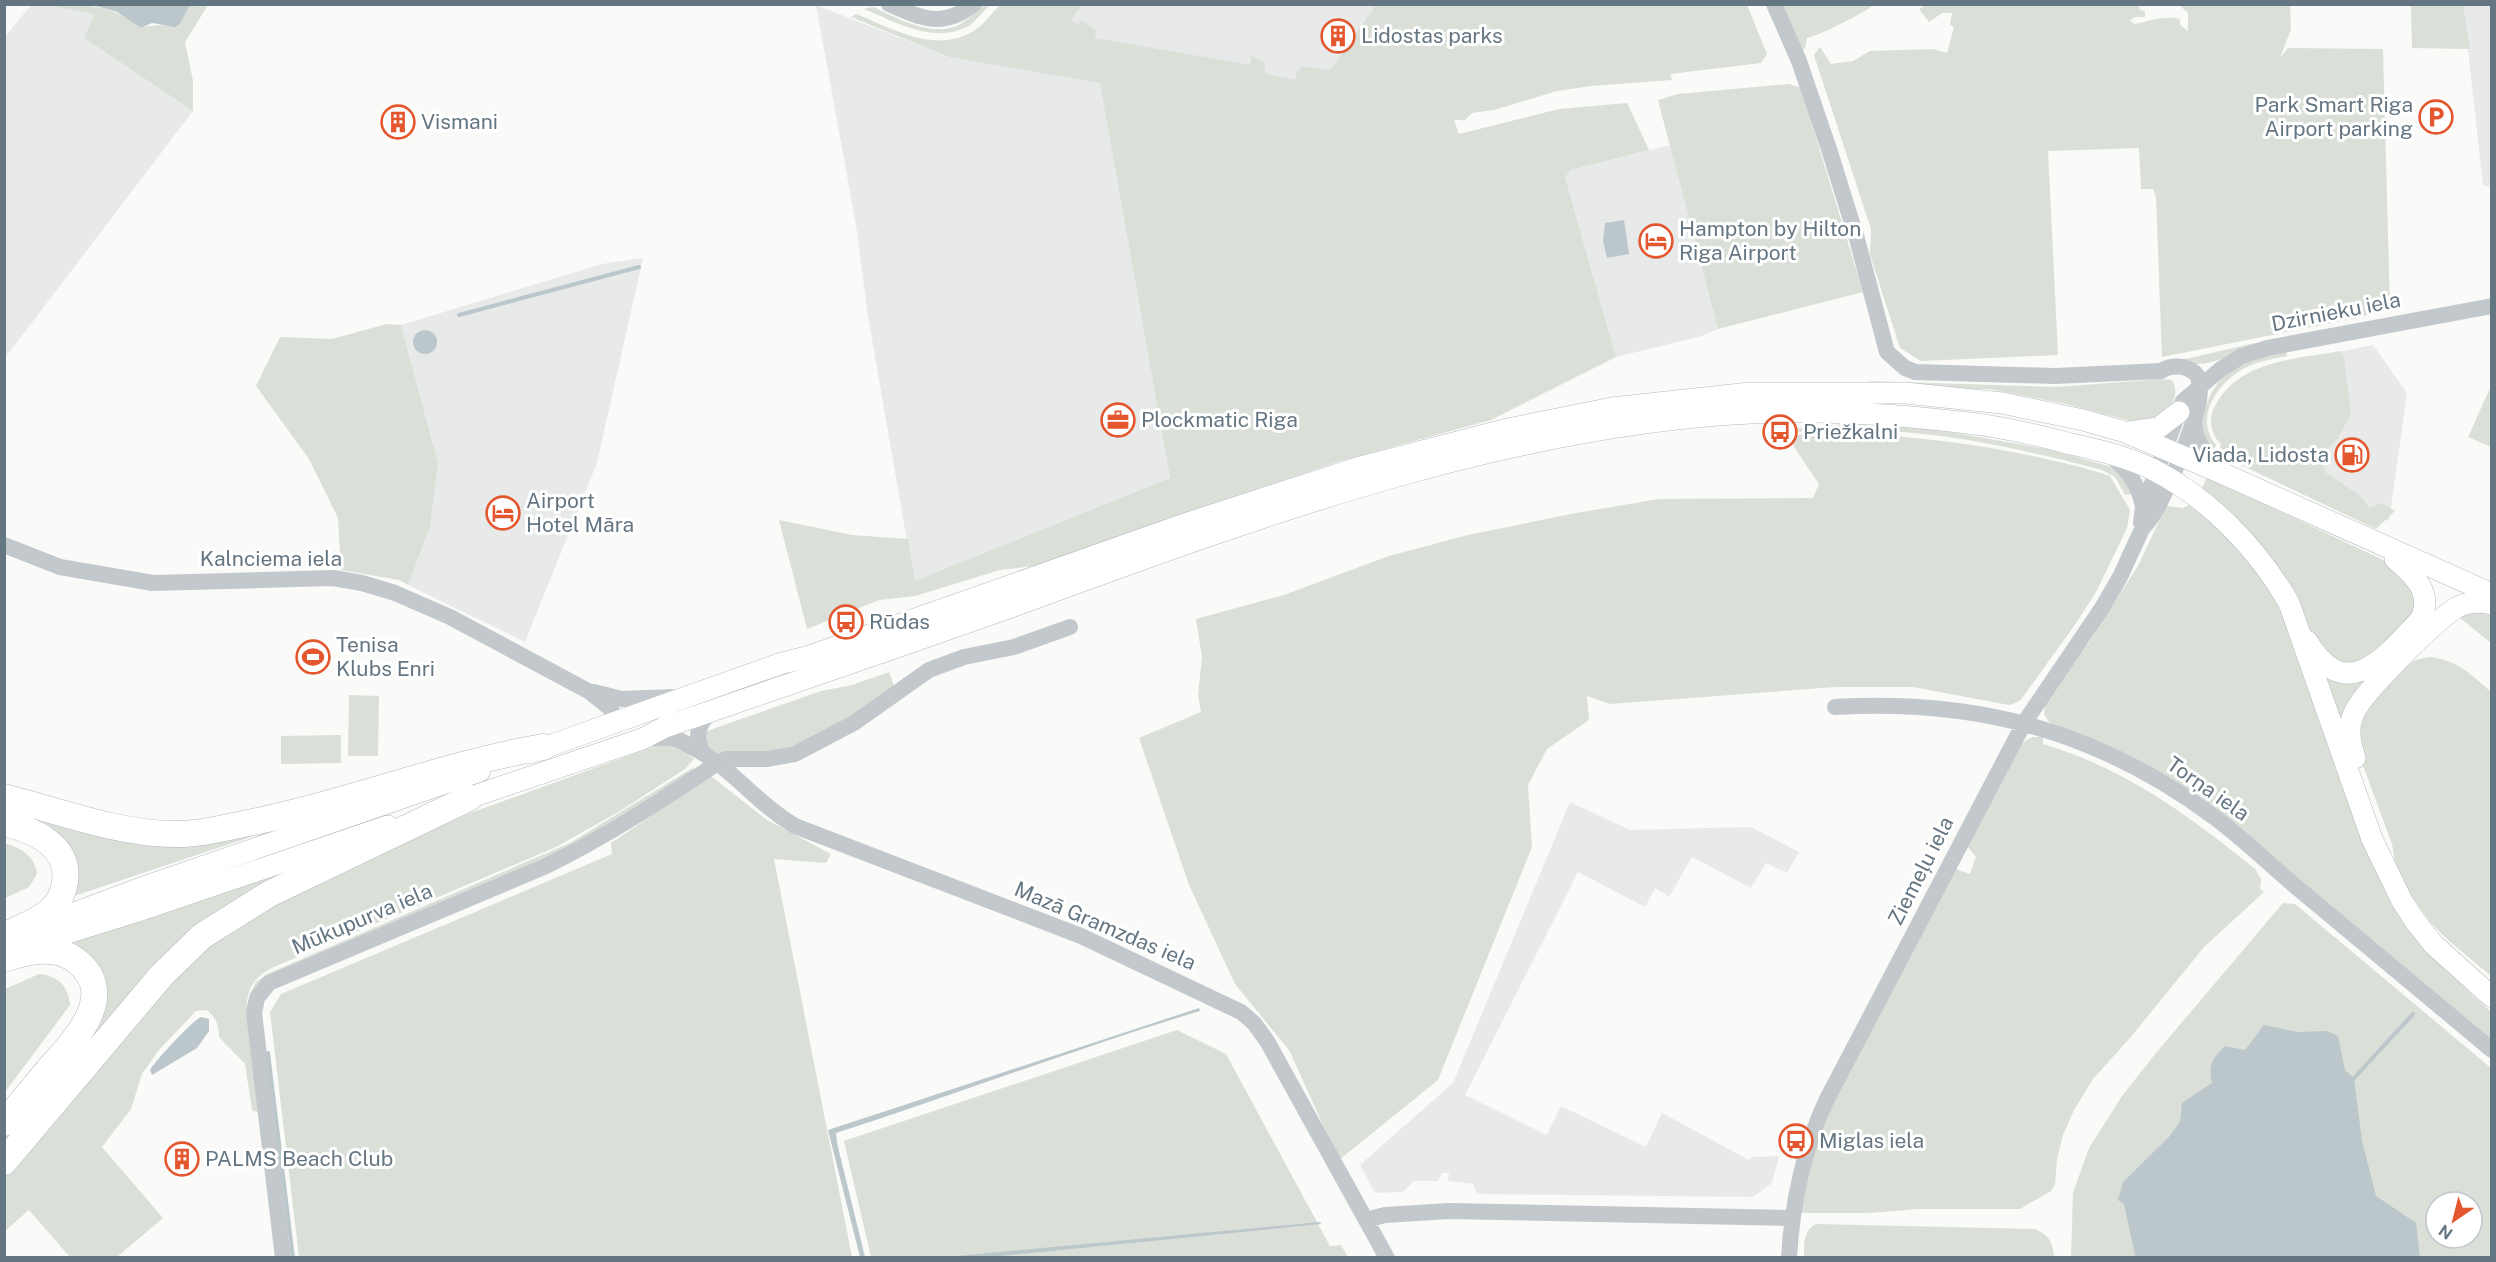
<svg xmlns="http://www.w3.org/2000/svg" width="2496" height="1262" viewBox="0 0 2496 1262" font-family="'Public Sans',sans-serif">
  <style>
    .built { fill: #e8e9e9 }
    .green { fill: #dadfd7; fill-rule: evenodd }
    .water { fill: #bbc7cb }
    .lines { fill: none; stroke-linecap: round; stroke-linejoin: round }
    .stream { stroke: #bbc7cb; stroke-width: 4 }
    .major-casing { stroke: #b5babe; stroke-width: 22 }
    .highway-casing { stroke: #b4b9bd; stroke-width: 27 }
    .minor { stroke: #c3c8cc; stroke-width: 16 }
    .major { stroke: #fff; stroke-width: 21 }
    .highway { stroke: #fff; stroke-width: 26 }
    .labels { text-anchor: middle; stroke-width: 6; stroke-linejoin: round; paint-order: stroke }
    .poi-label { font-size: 21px; fill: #657683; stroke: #fff; text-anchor: start }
    .street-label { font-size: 21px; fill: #657683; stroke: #fff }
  </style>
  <rect width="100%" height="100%" fill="#fafaf8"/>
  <path class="built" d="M 1019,4 L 1444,5 L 1326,87 L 1096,42 Z
    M 31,5 L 45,5 L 95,14 L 84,38 L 193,111 L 5,358 L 4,38 Z
    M 816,5 L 949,57 L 1100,82 L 1170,478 L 914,582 L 868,316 L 856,225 Z
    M 2463,5 L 2491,5 L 2491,188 L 2483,185 Z
    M 1670,145 L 1718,329 L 1702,336 L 1616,357 L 1565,177 L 1571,170 Z
    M 643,258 L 597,463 L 525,642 L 408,585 L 430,527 L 438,463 L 401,325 L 602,264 Z
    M 2373,345 L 2407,393 L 2389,521 L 2311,467 L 2338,352 Z
    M 1570,802 L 1630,830 L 1751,827 L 1799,852 L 1787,873 L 1766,863 L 1751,888 L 1692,857 L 1669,897 L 1655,888 L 1645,907 L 1578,872 L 1465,1095 L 1547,1135 L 1561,1106 L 1646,1147 L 1662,1113 L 1749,1160 L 1752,1157 L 1779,1156 L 1772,1183 L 1753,1197 L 1477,1194 L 1473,1184 L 1448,1181 L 1449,1173 L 1442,1173 L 1438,1181 L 1414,1181 L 1403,1192 L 1375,1193 L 1360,1165 L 1453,1083 Z"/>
  <path class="green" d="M 1845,4 L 1873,5 C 1865,13 1818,36 1807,38 L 1805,49 L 1802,50 L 1783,5 Z
    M 45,5 C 84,5 109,2 141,28 C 155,23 165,27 180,24 L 190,5 L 208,5 L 185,42 L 193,81 L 193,111 L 84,38 L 95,14 Z
    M 984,5 L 990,5 C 983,11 975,23 967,27 C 932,44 896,22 864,9 L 873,7 C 897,18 936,40 962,23 C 970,18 977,11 984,5 Z
    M 1000,5 L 1082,5 L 1071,20 L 1078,25 L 1081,20 L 1096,30 L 1095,38 L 1250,65 L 1252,56 L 1264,63 L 1266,74 L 1295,80 L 1297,71 L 1303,67 L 1330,70 L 1376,5 L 1747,5 L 1767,54 L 1761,63 L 1670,74 L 1672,80 L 1591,86 L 1557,91 L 1494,110 L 1472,113 L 1465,120 L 1454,120 L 1459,134 L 1559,109 L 1627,103 L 1649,150 L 1571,170 L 1565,177 L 1616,357 L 1491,420 L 1337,462 L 1034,566 L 1000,570 L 915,596 L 879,600 L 807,629 L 779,520 L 852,535 L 908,539 L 915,581 L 1170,478 L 1100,83 L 949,57 L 851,17 L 856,14 C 892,28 932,53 970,33 C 981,28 992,13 1000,5 Z
    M 1927,5 L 2143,5 L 2139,6 L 2140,10 L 2145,11 L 2145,17 L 2135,17 L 2130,20 L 2134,24 C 2150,21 2163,15 2180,19 L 2180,25 L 2188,31 L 2188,13 L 2179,5 L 2290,5 L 2291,29 L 2280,58 L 2288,48 L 2383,49 L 2390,309 L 2357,318 L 2162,357 L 2156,197 L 2153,189 L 2141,189 L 2139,148 L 2048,151 L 2058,355 L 1921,361 L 1900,348 L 1870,255 L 1871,229 L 1814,55 L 1820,47 L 1831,64 L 1853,61 L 1870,51 L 1933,49 L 1947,53 L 1954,27 L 1950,25 L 1952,13 L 1942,13 L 1929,22 L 1919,9 Z
    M 2411,5 L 2463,5 L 2470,49 L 2412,48 Z
    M 1789,84 L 1801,88 L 1863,292 L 1718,329 L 1658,100 L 1678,94 Z
    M 387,324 L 401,325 L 438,463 L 430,527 L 408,585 L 399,580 L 341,570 L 338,518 L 309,459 L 256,386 L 280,337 L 332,339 Z
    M 2255,343 L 2255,345 C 2228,356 2206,370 2177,361 Z
    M 2286,351 L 2287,356 C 2271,359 2255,362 2241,370 C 2216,386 2194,418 2216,445 L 2213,451 L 2200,431 C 2210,373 2233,364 2286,351 Z
    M 2341,351 L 2344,359 L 2351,414 L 2338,438 L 2324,453 L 2323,465 L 2326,473 L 2359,495 L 2370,508 L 2381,503 L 2395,511 L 2376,529 L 2218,454 L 2221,444 C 2210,433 2208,419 2215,406 C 2239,360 2296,359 2341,351 Z
    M 2162,379 L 2172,380 C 2180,393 2172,407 2164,418 L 2138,423 L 2066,404 L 1989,389 L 1956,390 L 1884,385 L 1868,381 L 2057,387 Z
    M 2491,386 L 2492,446 L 2491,447 L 2468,437 Z
    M 1845,424 L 1895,425 L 1939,430 L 2052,450 L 2115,468 L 2136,494 L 2125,495 L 2115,477 L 2102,470 C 2037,453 1969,437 1902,432 C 1864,430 1825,431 1786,432 L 1786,429 Z
    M 1845,433 C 1909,436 1971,443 2033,456 C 2059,462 2085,467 2110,476 L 2130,510 L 2127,528 L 2096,592 L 2074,626 L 2020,701 L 2009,705 L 1913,687 L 1835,687 L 1610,704 L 1587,696 L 1589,720 L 1547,749 L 1528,785 L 1532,847 L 1438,1080 L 1339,1160 L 1289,1050 L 1235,984 L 1189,885 L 1139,738 L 1201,712 L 1198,695 L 1202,657 L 1196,619 L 1284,595 L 1389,556 L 1468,535 L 1576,513 L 1659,499 L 1813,498 L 1819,484 L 1786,435 Z
    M 2207,477 L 2398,567 L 2405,571 L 2419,609 L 2371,662 L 2335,664 L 2317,646 L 2295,596 L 2277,565 L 2267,553 L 2200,493 Z
    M 2192,503 C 2231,535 2259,570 2283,615 L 2419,940 L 2471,994 L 2491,1012 L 2491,1041 L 2218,812 L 2057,727 L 2049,722 L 2044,714 L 2045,701 L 2090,641 L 2139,564 L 2166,506 L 2183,508 Z
    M 2467,612 L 2491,612 L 2491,643 L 2460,618 Z
    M 2429,657 C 2456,659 2472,675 2491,692 L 2491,976 L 2448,940 L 2431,923 L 2412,897 L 2396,868 L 2392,844 L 2358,752 L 2356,720 L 2382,684 L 2415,660 Z
    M 2322,667 L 2369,674 L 2340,728 Z
    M 889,672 L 895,689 L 856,717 L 780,753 L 718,753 L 706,746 L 704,733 L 707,731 L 821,691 L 852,685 Z
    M 349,695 L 379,696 L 378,756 L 348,756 Z
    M 341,735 L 341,763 L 281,764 L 281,736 Z
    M 2033,737 L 2043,737 L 2043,744 C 2124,768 2190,816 2255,869 L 2261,879 L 2260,889 L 2264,892 L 2204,947 L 2130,1038 L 2093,1079 L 2074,1110 L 2063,1135 L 2057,1159 L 2055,1185 L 2051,1191 L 2020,1209 L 1917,1209 L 1870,1213 L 1800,1213 L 1807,1175 L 1829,1111 L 1956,869 L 1970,874 L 1976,857 L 1967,846 L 2020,746 L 2026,740 Z
    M 658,745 L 678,746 L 694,759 L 685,769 L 620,811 L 556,847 L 274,967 C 258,975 249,983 247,1002 L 259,1113 L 252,1110 L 245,1064 L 219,1037 C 219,1025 216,1018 207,1010 L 196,1011 L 158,1051 L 142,1074 L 131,1109 L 102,1147 L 163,1218 L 117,1257 L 70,1257 L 29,1210 L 5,1231 L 5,1174 L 158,990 L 226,928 L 361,860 L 454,819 Z
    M 694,767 L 691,774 L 593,836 L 250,994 L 256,982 L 267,974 L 570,843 Z
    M 711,776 L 767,820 L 831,854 L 826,863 L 774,859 L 852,1257 L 299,1257 L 270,1012 L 281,994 L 612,854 L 611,843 Z
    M 5,807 L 98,831 L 326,812 L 68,898 L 73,876 L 5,816 Z
    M 4,843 C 21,848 35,856 37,874 L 29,887 L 5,898 Z
    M 342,849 L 274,882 L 5,1147 L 5,1131 L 100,1012 L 68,944 L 158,915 Z
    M 2283,903 L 2295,904 L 2491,1068 L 2491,1257 L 2071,1258 L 2073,1193 L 2089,1148 L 2122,1096 L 2156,1053 ZM 2436,1202 L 2472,1202 L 2472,1238 L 2436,1238 Z
    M 39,974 C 58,976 68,985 70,1005 L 5,1092 L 5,989 Z
    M 1177,1030 L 1226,1054 L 1330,1246 L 1341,1245 L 1348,1257 L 871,1257 L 844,1141 Z
    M 1816,1224 L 2035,1229 C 2049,1235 2053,1243 2054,1257 L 1804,1257 C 1804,1243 1803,1231 1816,1224 Z"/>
  <path class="water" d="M 93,5 L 190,4 L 190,5 L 180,24 L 175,27 L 152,23 L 141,28 L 117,12 Z
    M 1624,220 L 1629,254 L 1607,258 L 1603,241 L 1605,223 Z
    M413 342a12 12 0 1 1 24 0a12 12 0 1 1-24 0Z
    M 1199,1008 L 1200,1011 C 1077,1048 958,1094 836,1133 L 837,1143 L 865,1257 L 860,1257 L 828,1130 Z
    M 201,1017 L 209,1019 L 209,1031 L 197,1048 L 152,1075 L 150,1070 C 156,1060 192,1021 201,1017 Z
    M 2264,1025 L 2298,1032 L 2327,1031 L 2338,1036 L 2345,1070 L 2354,1078 L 2362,1141 L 2376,1196 L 2416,1223 L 2420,1257 L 2138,1258 L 2135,1255 L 2124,1204 L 2118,1200 L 2123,1182 L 2168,1138 L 2180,1122 L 2182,1103 L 2212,1083 C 2208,1066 2212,1058 2225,1046 L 2245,1050 Z
    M 1320,1222 L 1321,1224 L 990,1257 L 947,1257 Z"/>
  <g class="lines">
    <path class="stream" d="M 459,315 L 639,267
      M 268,1053 L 293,1258
      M 2354,1078 L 2413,1014"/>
    <defs>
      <path id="major" d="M 2129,432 L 2158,428 L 2179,412
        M 2307,641 C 2347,708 2386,655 2421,619 C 2433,592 2414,575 2395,559
        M 529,753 L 779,664 L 810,656 L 1188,523 L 1357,468 L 1508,429 L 1612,408 L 1750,393 L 1905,393 L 2002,403 L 2083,420 L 2125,432 L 2217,471 L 2492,594
        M 2355,758 C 2350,743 2347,728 2354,713 C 2363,692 2435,621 2456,608 C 2466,602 2481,601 2492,604
        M 454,803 L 642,739 L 665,727 C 780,687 896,648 1011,607 C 1244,522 1501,425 1751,413 C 1821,409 1890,414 1960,422 C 1998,426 2034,434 2071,444 C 2099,450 2128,457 2154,470 C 2210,499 2258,549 2289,603 L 2372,839 L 2402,901 L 2415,921 L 2434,945 L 2492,997
        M 34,928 L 141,888 L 480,771
        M 22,947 L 138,911 L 388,826"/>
      <path id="highway" d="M 4,797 C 59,811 116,833 172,834 C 199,835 227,827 253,822 C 351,802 444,764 543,747
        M 4,823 C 33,830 70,845 65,881 C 64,891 59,902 52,909 C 40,921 22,927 7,934
        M 4,959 C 29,951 58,944 79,963 C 118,997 73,1042 49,1069 C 34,1087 19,1105 4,1123
        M 4,1162 L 161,976 L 202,936 L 269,894 L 469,798"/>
    </defs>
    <use href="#major" class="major-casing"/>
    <use href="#highway" class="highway-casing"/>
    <path class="minor" d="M 889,4 C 921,18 943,29 974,4
      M 1774,4 L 1799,61 L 1829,149 L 1857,239 L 1887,352 L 1905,368 L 1915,372 L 2055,376 L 2161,371 C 2167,367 2176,366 2183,367 C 2190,369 2195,371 2198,377 C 2200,384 2200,393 2199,400 C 2197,420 2158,519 2143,527 L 2120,577 L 2102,608 L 2024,723 L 1826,1101 C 1803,1151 1792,1203 1789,1258
      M 2194,422 C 2196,448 2208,450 2217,471
      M 2111,456 C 2128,470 2139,485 2143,507
      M 2143,527 L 2141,523 L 2143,507 L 2183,401 L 2221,369 L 2242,356 L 2267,348 L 2492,306
      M 4,545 L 60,567 L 153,583 L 333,578 L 362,583 L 395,593 L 450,617 L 590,692 L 611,709 L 613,714 L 607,724
      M 594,692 L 622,699 L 672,697
      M 1835,707 C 1978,699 2098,731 2214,817 C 2244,839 2271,866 2300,890 C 2364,943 2428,996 2492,1050
      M 643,739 C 653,739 666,736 675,739 C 680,739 684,743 688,745 C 732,766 754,802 795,826 L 1081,936 L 1241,1012 L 1254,1023 L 1267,1041 L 1387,1258
      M 702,751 C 694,734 699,725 710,712
      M 1366,1220 L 1385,1215 L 1449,1211 L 1791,1218
      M 283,1258 L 254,1013 L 257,998 L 269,983 L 544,867 C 606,837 662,800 719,762 L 726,759 L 768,759 L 795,754 L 854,723 L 929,670 L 964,657 L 1014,647 L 1070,627"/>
    <use href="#major" class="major"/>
    <use href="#highway" class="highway"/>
  </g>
  <defs>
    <symbol id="building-ring" viewBox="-11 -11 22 22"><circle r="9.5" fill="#fff" stroke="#e4572e" stroke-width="1.5"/><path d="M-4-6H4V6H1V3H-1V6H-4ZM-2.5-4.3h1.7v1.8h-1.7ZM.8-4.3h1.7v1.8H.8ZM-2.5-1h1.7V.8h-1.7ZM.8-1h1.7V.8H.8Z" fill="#e4572e"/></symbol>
    <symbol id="parking-ring" viewBox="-11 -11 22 22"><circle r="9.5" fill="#fff" stroke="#e4572e" stroke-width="1.5"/><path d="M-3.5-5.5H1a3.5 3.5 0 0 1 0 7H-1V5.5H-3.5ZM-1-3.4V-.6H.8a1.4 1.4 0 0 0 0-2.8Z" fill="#e4572e"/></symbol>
    <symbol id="hotel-ring" viewBox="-11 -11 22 22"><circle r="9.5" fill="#fff" stroke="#e4572e" stroke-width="1.5"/><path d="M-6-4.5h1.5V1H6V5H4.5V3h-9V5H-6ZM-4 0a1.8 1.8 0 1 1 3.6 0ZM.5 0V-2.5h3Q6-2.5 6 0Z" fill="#e4572e"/></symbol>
    <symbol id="office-ring" viewBox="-11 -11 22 22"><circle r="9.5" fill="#fff" stroke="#e4572e" stroke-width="1.5"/><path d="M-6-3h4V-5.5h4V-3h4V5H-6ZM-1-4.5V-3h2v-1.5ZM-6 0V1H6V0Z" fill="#e4572e"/></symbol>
    <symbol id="bus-ring" viewBox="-11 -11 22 22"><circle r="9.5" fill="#fff" stroke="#e4572e" stroke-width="1.5"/><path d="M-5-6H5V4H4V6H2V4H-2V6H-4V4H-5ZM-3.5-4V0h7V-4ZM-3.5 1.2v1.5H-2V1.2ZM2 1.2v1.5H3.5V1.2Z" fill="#e4572e"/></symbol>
    <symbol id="fuel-ring" viewBox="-11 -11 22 22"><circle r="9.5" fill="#fff" stroke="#e4572e" stroke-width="1.5"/><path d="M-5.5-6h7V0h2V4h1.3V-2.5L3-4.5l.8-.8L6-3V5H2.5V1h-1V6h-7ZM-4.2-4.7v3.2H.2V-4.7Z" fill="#e4572e"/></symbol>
    <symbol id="stadium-ring" viewBox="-11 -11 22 22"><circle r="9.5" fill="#fff" stroke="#e4572e" stroke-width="1.5"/><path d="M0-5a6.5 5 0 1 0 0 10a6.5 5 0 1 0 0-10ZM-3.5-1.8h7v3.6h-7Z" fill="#e4572e"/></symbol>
  </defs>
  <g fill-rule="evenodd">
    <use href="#building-ring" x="1319" y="17" width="38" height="38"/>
    <use href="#parking-ring" x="2417" y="98" width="38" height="38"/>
    <use href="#building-ring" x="379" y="103" width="38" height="38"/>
    <use href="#hotel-ring" x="1637" y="222" width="38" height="38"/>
    <use href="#office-ring" x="1099" y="401" width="38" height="38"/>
    <use href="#bus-ring" x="1761" y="413" width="38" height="38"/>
    <use href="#fuel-ring" x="2333" y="436" width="38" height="38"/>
    <use href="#hotel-ring" x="484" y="494" width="38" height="38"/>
    <use href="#bus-ring" x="827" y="603" width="38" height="38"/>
    <use href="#stadium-ring" x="294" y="638" width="38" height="38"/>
    <use href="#bus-ring" x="1777" y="1122" width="38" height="38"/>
    <use href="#building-ring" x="163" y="1140" width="38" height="38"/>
  </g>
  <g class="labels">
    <g class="poi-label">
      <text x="1361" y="43">Lidostas parks</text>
      <text x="2413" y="112" text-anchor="end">Park Smart Riga<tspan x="2413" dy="24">Airport parking</tspan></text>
      <text x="421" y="129">Vismani</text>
      <text x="1679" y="236">Hampton by Hilton<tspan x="1679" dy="24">Riga Airport</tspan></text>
      <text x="1141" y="427">Plockmatic Riga</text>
      <text x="1803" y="439">Priežkalni</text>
      <text x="2329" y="462" text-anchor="end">Viada, Lidosta</text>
      <text x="526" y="508">Airport<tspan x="526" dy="24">Hotel Māra</tspan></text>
      <text x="869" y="629">Rūdas</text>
      <text x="336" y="652">Tenisa<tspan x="336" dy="24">Klubs Enri</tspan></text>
      <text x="1819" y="1148">Miglas iela</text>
      <text x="205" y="1166">PALMS Beach Club</text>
    </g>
    <g class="street-label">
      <text transform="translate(2336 312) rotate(-11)" y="7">Dzirnieku iela</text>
      <text x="271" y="566">Kalnciema iela</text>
      <text transform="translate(2208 789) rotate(35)" y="7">Torņa iela</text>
      <text transform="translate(1921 871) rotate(-63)" y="7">Ziemeļu iela</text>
      <text transform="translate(362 919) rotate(-23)" y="7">Mūkupurva iela</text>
      <text transform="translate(1105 926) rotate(23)" y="7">Mazā Gramzdas iela</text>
    </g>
  </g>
  <rect width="2496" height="1262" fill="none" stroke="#657683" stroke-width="12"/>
  <g transform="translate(2454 1220) rotate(215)"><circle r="28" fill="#ffffff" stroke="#c1c8cd" stroke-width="1.5"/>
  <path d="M0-4.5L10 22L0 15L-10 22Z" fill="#e4572e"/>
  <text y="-9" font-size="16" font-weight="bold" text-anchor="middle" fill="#657683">N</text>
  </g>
</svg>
